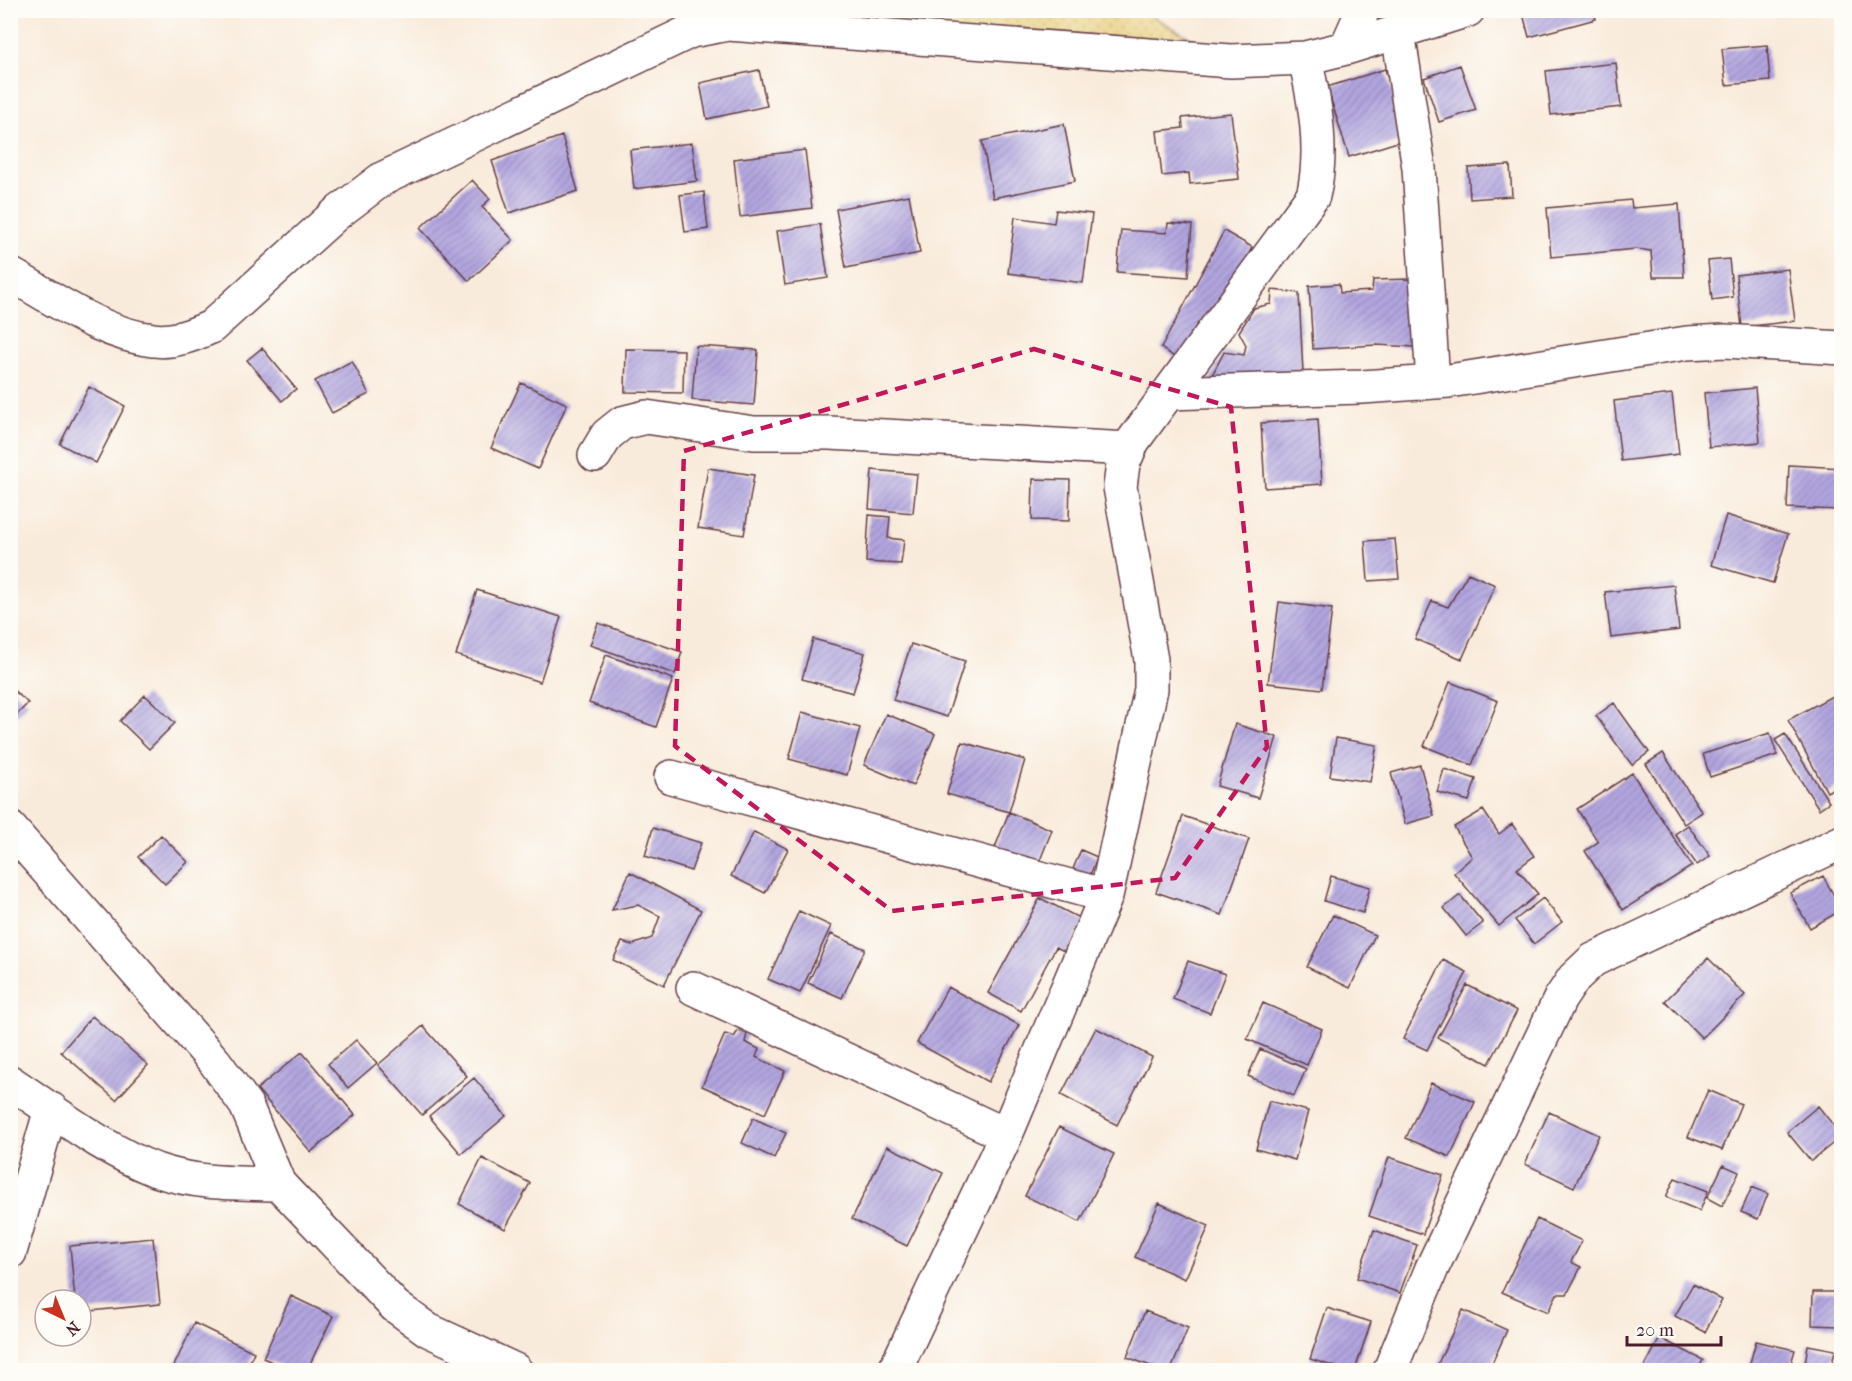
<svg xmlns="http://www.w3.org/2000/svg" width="1852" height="1381" viewBox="0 0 1852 1381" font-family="'IM FELL French Canon',serif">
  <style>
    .sand { fill: url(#sand-dots); stroke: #9c7c64; stroke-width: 1.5 }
    .building { fill: url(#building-hatch) }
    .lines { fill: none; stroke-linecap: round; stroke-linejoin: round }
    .street-casing { stroke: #643e45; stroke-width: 36 }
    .street { stroke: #fff; stroke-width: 33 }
    .marked { fill: none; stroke: #c2185b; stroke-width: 4.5; stroke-dasharray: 12 8; stroke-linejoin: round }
  </style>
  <defs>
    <pattern id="sand-dots" width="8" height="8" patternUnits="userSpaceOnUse" patternTransform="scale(1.5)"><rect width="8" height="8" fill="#eeda9e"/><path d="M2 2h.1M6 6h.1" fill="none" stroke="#cebb88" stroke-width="1.8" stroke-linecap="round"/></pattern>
    <pattern id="building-hatch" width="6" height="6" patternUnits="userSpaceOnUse" patternTransform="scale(1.5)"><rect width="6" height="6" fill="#b2a6e0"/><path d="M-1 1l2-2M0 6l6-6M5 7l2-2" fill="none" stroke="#9387b6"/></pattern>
  </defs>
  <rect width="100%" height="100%" fill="#fdfcf7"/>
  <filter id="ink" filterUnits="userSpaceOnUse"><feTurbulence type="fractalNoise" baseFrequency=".0167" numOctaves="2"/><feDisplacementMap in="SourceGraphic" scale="12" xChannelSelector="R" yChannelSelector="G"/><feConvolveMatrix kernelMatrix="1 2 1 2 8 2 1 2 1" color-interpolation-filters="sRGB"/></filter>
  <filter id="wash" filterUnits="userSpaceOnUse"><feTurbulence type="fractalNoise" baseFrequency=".008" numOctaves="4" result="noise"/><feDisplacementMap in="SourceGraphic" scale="24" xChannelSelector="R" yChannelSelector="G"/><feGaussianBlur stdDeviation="1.35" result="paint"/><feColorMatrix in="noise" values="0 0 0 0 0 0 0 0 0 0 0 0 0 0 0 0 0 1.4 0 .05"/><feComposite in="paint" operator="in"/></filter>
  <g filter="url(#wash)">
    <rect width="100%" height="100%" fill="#f9ebdb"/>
    <path class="sand" d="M 673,11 L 1143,11 L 1231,61 L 691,31 Z"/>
    <g id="blocks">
      <path class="building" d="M 1522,10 L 1594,10 L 1596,19 L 1529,37 Z
        M 1767,45 L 1770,81 L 1726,85 L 1722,49 Z
        M 1616,63 L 1621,107 L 1551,115 L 1546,71 Z
        M 1460,65 L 1476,110 L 1439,122 L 1424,78 Z
        M 1385,69 L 1407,139 L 1349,157 L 1327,87 Z
        M 759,70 L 767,106 L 707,119 L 700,83 Z
        M 1231,113 L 1239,179 L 1190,184 L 1189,173 L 1162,176 L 1157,131 L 1183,128 L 1182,118 Z
        M 1064,124 L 1075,181 L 993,198 L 982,141 Z
        M 562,136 L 578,191 L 509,213 L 492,161 Z
        M 692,143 L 697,181 L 634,189 L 630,150 Z
        M 805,150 L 812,208 L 740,217 L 734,159 Z
        M 1510,165 L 1512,196 L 1470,199 L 1468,168 Z
        M 472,180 L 490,199 L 482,207 L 513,240 L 469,281 L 420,228 Z
        M 704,192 L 708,229 L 685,232 L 680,195 Z
        M 909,195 L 920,253 L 846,268 L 836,209 Z
        M 1631,200 L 1632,208 L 1679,204 L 1684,277 L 1653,277 L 1651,251 L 1636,249 L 1551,257 L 1547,208 Z
        M 1056,210 L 1092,214 L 1083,283 L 1008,273 L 1015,217 L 1054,223 Z
        M 1168,223 L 1192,225 L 1188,277 L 1117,272 L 1121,230 L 1167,233 Z
        M 820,224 L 828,278 L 785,285 L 777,231 Z
        M 1224,231 L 1252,247 L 1231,293 L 1179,360 L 1161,348 Z
        M 1729,259 L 1733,297 L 1712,300 L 1708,261 Z
        M 1788,269 L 1795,321 L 1742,327 L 1736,275 Z
        M 1412,279 L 1415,347 L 1376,345 L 1313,349 L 1309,286 L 1339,284 L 1340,293 L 1372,291 L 1373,280 Z
        M 1272,290 L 1299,293 L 1303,373 L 1209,381 L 1224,352 L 1244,355 L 1246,345 L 1239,332 L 1254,308 L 1271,304 Z
        M 696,346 L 758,350 L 754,405 L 692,400 Z
        M 262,348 L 296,389 L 282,401 L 247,360 Z
        M 626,349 L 684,350 L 683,393 L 625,392 Z
        M 352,361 L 369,394 L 332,413 L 315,381 Z
        M 521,383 L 567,404 L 538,469 L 491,448 Z
        M 89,387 L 125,406 L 96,463 L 60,444 Z
        M 1755,388 L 1760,442 L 1709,447 L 1704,393 Z
        M 1672,394 L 1679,454 L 1621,461 L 1614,401 Z
        M 1318,419 L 1322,484 L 1265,488 L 1261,423 Z
        M 1789,465 L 1842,468 L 1840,510 L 1787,508 Z
        M 708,468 L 754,475 L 744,535 L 698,528 Z
        M 872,470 L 917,474 L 913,513 L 869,509 Z
        M 1033,479 L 1070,480 L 1069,521 L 1032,520 Z
        M 869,515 L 890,517 L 888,538 L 904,540 L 901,564 L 866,562 Z
        M 1726,515 L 1788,534 L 1773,583 L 1711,565 Z
        M 1395,539 L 1399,579 L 1368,581 L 1365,541 Z
        M 1468,573 L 1495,585 L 1462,659 L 1415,639 L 1432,601 L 1448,607 Z
        M 1674,585 L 1679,630 L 1611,638 L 1605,592 Z
        M 477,590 L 561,617 L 540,682 L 456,655 Z
        M 1279,602 L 1332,609 L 1322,689 L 1268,683 Z
        M 598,623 L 682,652 L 675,674 L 590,645 Z
        M 813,639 L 865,653 L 853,693 L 802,679 Z
        M 911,644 L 965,661 L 947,717 L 893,700 Z
        M 606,655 L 673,679 L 656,727 L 589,703 Z
        M 1450,682 L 1498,701 L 1472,765 L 1424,746 Z
        M 10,687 L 28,703 L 10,722 Z
        M 145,695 L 175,723 L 149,749 L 120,721 Z
        M 1834,695 L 1842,708 L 1842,784 L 1827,792 L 1788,720 Z
        M 1614,703 L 1649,752 L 1632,765 L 1596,716 Z
        M 802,712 L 860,728 L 847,775 L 789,759 Z
        M 886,714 L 935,734 L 913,786 L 864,765 Z
        M 1235,724 L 1277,737 L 1258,798 L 1217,786 Z
        M 1770,733 L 1777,755 L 1710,777 L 1703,754 Z
        M 1785,734 L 1829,802 L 1819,809 L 1775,740 Z
        M 1336,738 L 1377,745 L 1370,782 L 1330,776 Z
        M 962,742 L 1025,760 L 1009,812 L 947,794 Z
        M 1663,753 L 1702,812 L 1684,824 L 1646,764 Z
        M 1420,765 L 1434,816 L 1405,824 L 1391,773 Z
        M 1444,769 L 1476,779 L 1469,801 L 1437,792 Z
        M 1632,773 L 1692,866 L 1623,910 L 1585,851 L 1598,842 L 1577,809 Z
        M 1483,810 L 1499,834 L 1512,824 L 1534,856 L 1517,869 L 1538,894 L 1499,926 L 1454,873 L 1472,857 L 1454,827 Z
        M 1009,812 L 1052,830 L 1037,868 L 994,850 Z
        M 1183,816 L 1249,839 L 1222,915 L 1156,892 Z
        M 1688,825 L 1710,856 L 1697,865 L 1675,834 Z
        M 653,828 L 701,843 L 691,871 L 645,856 Z
        M 754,832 L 788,849 L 765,893 L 731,876 Z
        M 161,835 L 188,862 L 165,884 L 138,857 Z
        M 1081,850 L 1097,857 L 1087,883 L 1070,876 Z
        M 630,872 L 701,910 L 664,985 L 613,960 L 622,942 L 632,945 L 652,938 L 660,916 L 638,905 L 612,910 Z
        M 1331,876 L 1370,887 L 1363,913 L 1324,901 Z
        M 1823,876 L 1842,910 L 1810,928 L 1790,893 Z
        M 1460,895 L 1483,923 L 1466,936 L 1444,908 Z
        M 1040,898 L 1085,921 L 1068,953 L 1056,947 L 1021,1011 L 988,993 Z
        M 1543,898 L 1562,922 L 1534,944 L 1515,920 Z
        M 799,911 L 831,926 L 800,993 L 768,979 Z
        M 1333,915 L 1375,935 L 1350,988 L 1307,967 Z
        M 831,934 L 865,949 L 842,998 L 808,983 Z
        M 1708,958 L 1745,995 L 1702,1038 L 1665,1001 Z
        M 1443,960 L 1467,972 L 1427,1050 L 1403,1039 Z
        M 1188,961 L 1225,974 L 1210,1013 L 1173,999 Z
        M 1467,985 L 1517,1011 L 1489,1064 L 1438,1038 Z
        M 948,987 L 1019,1025 L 988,1082 L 917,1043 Z
        M 1263,1003 L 1322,1029 L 1307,1065 L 1247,1039 Z
        M 92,1016 L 148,1065 L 116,1100 L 61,1052 Z
        M 423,1026 L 467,1076 L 422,1115 L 378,1065 Z
        M 1096,1028 L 1152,1057 L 1117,1125 L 1061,1095 Z
        M 738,1031 L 747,1034 L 745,1042 L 759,1049 L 756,1057 L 785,1071 L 765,1114 L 702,1086 L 725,1034 L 734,1037 Z
        M 356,1040 L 377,1063 L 348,1088 L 328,1064 Z
        M 1260,1049 L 1306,1069 L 1294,1096 L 1248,1076 Z
        M 302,1052 L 355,1115 L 311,1152 L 257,1089 Z
        M 474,1078 L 506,1116 L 461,1154 L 429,1116 Z
        M 1431,1083 L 1475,1102 L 1450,1157 L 1406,1138 Z
        M 1708,1090 L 1741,1104 L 1722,1150 L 1688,1137 Z
        M 1269,1101 L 1308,1111 L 1295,1160 L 1256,1149 Z
        M 1818,1106 L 1842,1136 L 1811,1161 L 1787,1132 Z
        M 1549,1112 L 1599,1135 L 1574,1187 L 1525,1164 Z
        M 753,1118 L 786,1133 L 774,1158 L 742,1143 Z
        M 1059,1127 L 1114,1154 L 1080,1222 L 1025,1196 Z
        M 887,1146 L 943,1173 L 907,1246 L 852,1219 Z
        M 1389,1157 L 1443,1175 L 1423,1234 L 1369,1216 Z
        M 482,1158 L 530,1183 L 505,1229 L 459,1204 Z
        M 1723,1165 L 1739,1172 L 1722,1206 L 1707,1198 Z
        M 1675,1178 L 1708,1191 L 1700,1211 L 1666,1197 Z
        M 1752,1187 L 1768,1194 L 1758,1219 L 1741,1212 Z
        M 1159,1203 L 1209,1226 L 1185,1279 L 1135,1257 Z
        M 1537,1219 L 1582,1241 L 1571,1262 L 1581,1267 L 1567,1294 L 1557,1294 L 1548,1312 L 1502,1292 Z
        M 1374,1230 L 1417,1245 L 1400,1293 L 1357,1278 Z
        M 153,1238 L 160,1304 L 81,1312 L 81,1300 L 75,1300 L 70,1246 Z
        M 1693,1284 L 1722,1300 L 1705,1332 L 1675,1316 Z
        M 1813,1292 L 1840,1292 L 1839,1326 L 1812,1325 Z
        M 291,1296 L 333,1316 L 307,1370 L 290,1370 L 263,1358 Z
        M 1327,1308 L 1371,1322 L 1355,1370 L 1345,1370 L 1310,1359 Z
        M 1463,1310 L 1507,1330 L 1489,1370 L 1435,1370 Z
        M 1145,1311 L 1188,1328 L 1171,1370 L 1161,1370 L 1127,1357 Z
        M 194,1323 L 254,1352 L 246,1370 L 179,1370 L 173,1368 Z
        M 1660,1338 L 1703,1360 L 1698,1370 L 1643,1370 Z
        M 1756,1341 L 1795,1350 L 1789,1370 L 1748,1370 Z
        M 1808,1345 L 1835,1350 L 1831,1370 L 1804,1370 Z"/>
    </g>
  </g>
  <g filter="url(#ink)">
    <use href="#blocks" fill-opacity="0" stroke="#643e45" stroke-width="1.5"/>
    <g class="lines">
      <defs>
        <path id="street" d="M 1398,32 L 1419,168 L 1433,382
          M 1346,48 L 1363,10
          M 1305,58 L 1346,48 L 1468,10
          M 10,274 C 55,299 101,334 153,340 C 173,343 193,335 211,327 L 336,214 L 382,179 L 691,31 L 728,24 L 1231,61 L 1305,58 C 1315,102 1324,151 1313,196 L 1133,441 L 1123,464 L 1120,487 L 1151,660 L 1151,689 L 1106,896 L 1006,1135 L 895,1370
          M 1168,393 L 1362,387 L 1449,381 L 1687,343 L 1725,341 L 1842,348
          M 595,455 L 607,435 L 622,423 L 646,417 L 754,433 L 829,433 L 1129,449
          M 671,777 L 1106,896
          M 10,828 L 215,1062 L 246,1105 L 279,1184 L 395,1306 L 428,1330 L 515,1370
          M 693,988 L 1006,1135
          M 10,1082 C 57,1113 104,1150 156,1170 C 195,1184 238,1183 279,1184
          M 10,1252 L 51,1109
          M 1390,1370 L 1432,1268 L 1560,999 L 1574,978 L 1593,960 L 1842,842"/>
      </defs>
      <use href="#street" class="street-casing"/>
      <use href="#street" class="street"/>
    </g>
  </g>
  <path class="marked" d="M 1034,349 L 1231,407 L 1267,747 L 1175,878 L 892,911 L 675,746 L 684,451 Z"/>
  <rect width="1852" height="1381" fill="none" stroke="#fdfcf7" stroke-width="36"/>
  <g transform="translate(63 1318) rotate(137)"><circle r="28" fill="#fdfcf7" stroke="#b5a4a5" stroke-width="1.5"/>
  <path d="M0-4.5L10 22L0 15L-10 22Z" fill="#c8321e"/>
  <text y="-9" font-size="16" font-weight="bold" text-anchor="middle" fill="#4a1f2b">N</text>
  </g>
  <path d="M1627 1336v9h94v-9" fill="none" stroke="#4a1f2b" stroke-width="3"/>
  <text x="1636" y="1336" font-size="18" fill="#4a1f2b" stroke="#fdfcf7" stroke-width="4.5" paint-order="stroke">20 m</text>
</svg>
